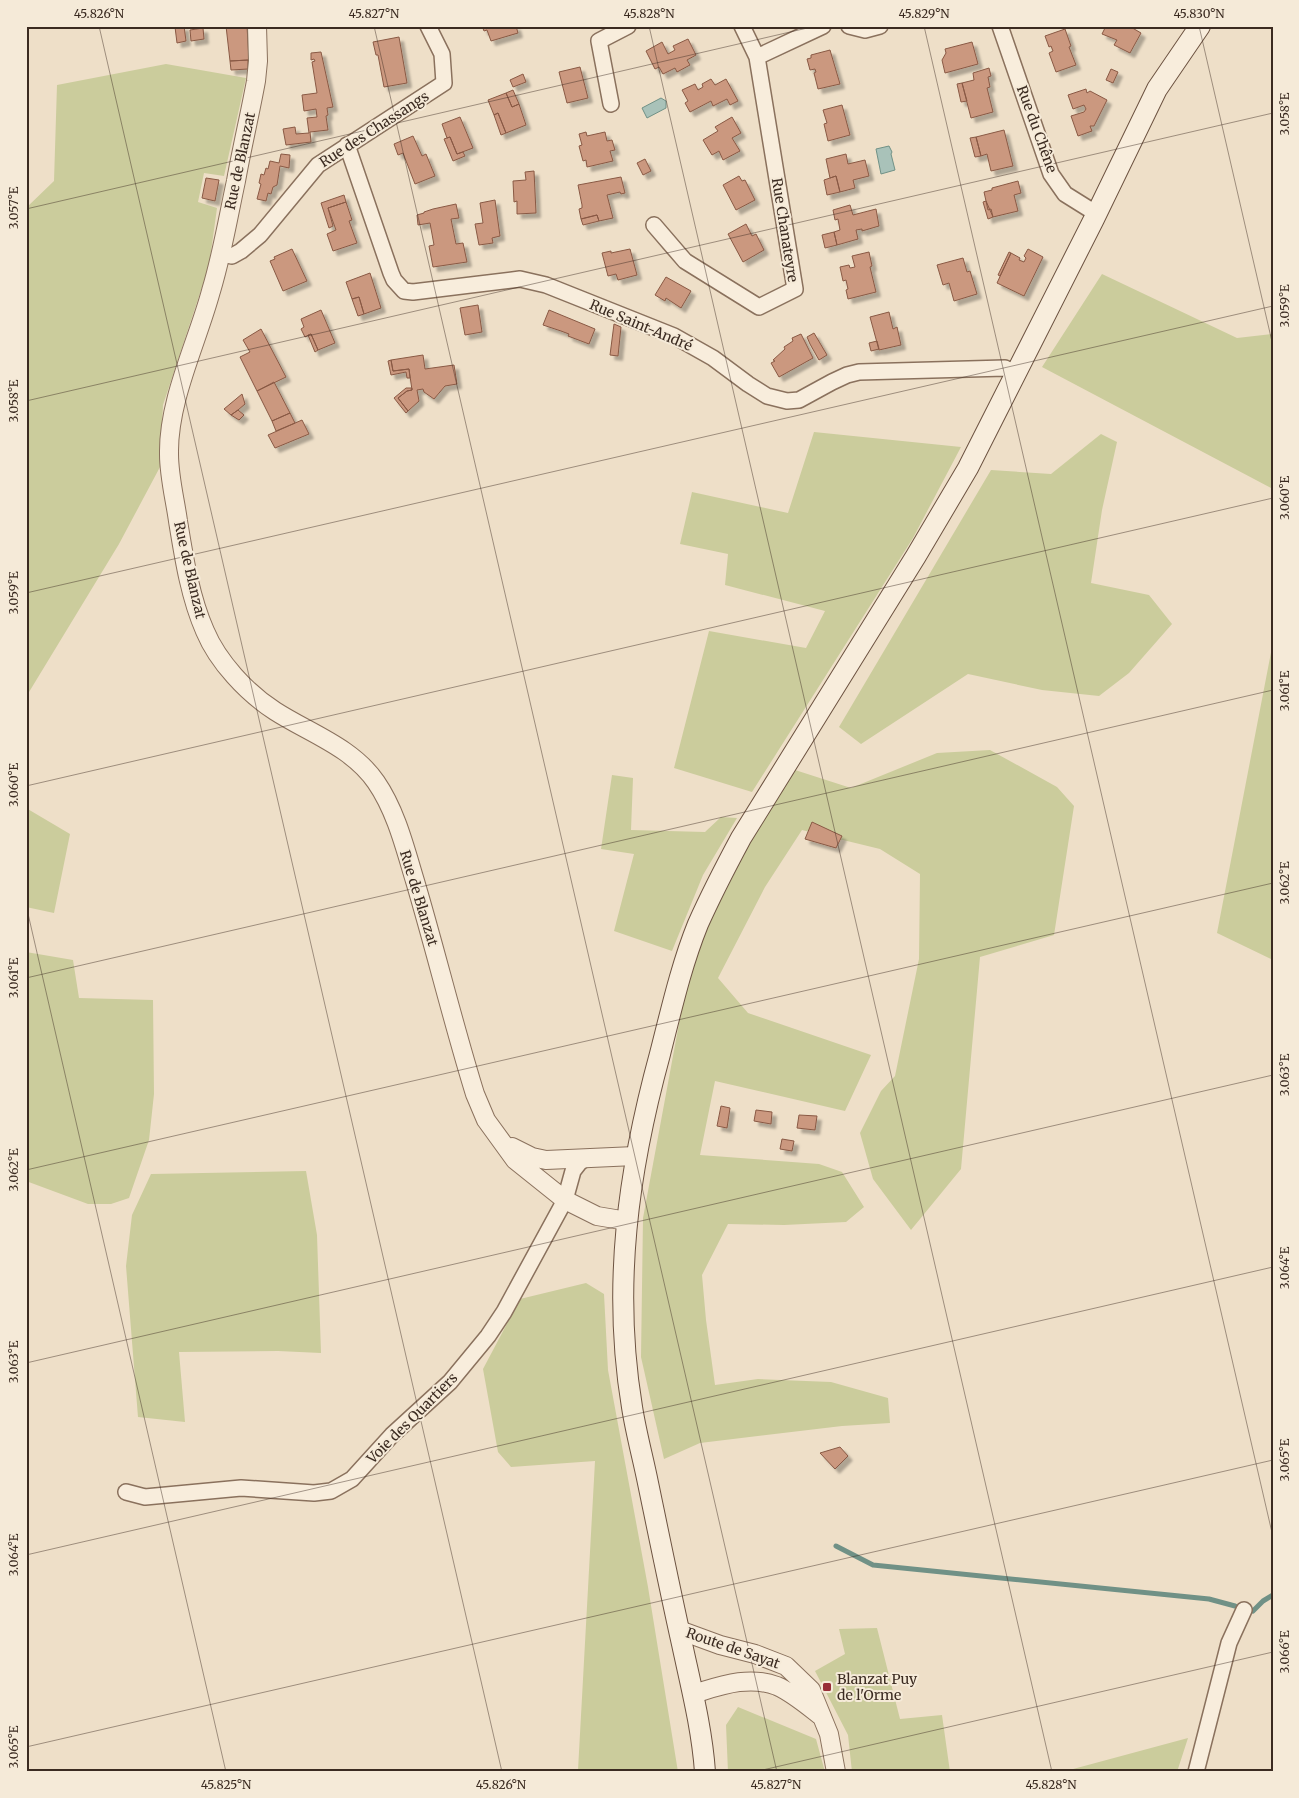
<svg xmlns="http://www.w3.org/2000/svg" width="1299" height="1798" viewBox="0 0 1299 1798" font-family="Merriweather,serif">
  <style>
    .green { fill: #cbcc9c }
    .water { fill: #a9c2b9; stroke: #709186 }
    .lines { fill: none; stroke-linecap: round; stroke-linejoin: round }
    .stream { stroke: #709186; stroke-width: 5 }
    .building { fill: #cb987f; stroke: #895944; filter: url(#shadow) }
    .minor-casing { stroke: #8a715d; stroke-width: 18 }
    .tertiary-casing { stroke: #8a715d; stroke-width: 20 }
    .secondary-casing { stroke: #6c5240; stroke-width: 22 }
    .minor { stroke: #f8eddc; stroke-width: 15 }
    .tertiary { stroke: #f8eddc; stroke-width: 18 }
    .secondary { stroke: #f8eddc; stroke-width: 20 }
    .ticks { fill: none; stroke: #3b2b21; stroke-width: 1; stroke-opacity: 0.45 }
    .poi-dot { fill: #982e38; stroke: #f5ead8; stroke-width: 2 }
    .labels { text-anchor: middle; stroke-width: 4; stroke-linejoin: round; paint-order: stroke }
    .street-label { font-size: 14px; fill: #3b2b21; stroke: #f5ead8 }
    .poi-label { font-size: 14px; fill: #3b2b21; stroke: #f5ead8; text-anchor: start }
    .neatline { fill: none; stroke: #3b2b21; stroke-width: 2 }
    .ticks-label { font-size: 12px; text-anchor: middle; fill: #3b2b21 }
  </style>
  <defs>
    <filter id="shadow"><feDropShadow dx="4.5" dy="4.5" stdDeviation="1" flood-color="#0004"/></filter>
  </defs>
  <rect width="100%" height="100%" fill="#eedfc8"/>
  <path class="green" d="M 166,64 L 246,78 L 224,176 L 204,173 L 198,202 L 217,208 L 209,266 L 163,405 L 160,467 L 119,544 L 26,697 L 26,208 L 54,181 L 57,85 Z
    M 1102,274 L 1237,338 L 1273,334 L 1273,489 L 1042,367 Z
    M 814,432 L 961,447 L 913,538 L 752,792 L 674,768 L 709,631 L 806,648 L 825,611 L 725,585 L 728,554 L 680,544 L 692,492 L 788,513 Z
    M 1101,434 L 1117,442 L 1102,510 L 1091,583 L 1149,595 L 1172,624 L 1129,673 L 1099,696 L 1042,690 L 968,674 L 861,744 L 839,727 L 991,470 L 1051,474 Z
    M 1273,642 L 1273,960 L 1217,933 Z
    M 990,750 L 1057,787 L 1074,806 L 1054,935 L 980,957 L 961,1169 L 911,1230 L 873,1179 L 860,1133 L 881,1091 L 895,1076 L 919,959 L 920,874 L 880,849 L 802,830 L 765,887 L 718,978 L 748,1013 L 871,1055 L 845,1111 L 715,1081 L 700,1155 L 819,1164 L 842,1172 L 864,1207 L 846,1222 L 784,1225 L 728,1224 L 702,1275 L 706,1320 L 715,1385 L 758,1379 L 831,1382 L 888,1398 L 890,1423 L 842,1426 L 700,1443 L 664,1459 L 641,1357 L 643,1218 L 683,1002 L 704,933 L 756,831 L 795,770 L 851,788 L 937,753 Z
    M 612,775 L 633,778 L 631,830 L 705,832 L 721,817 L 737,818 L 703,875 L 672,951 L 614,931 L 634,854 L 601,849 Z
    M 26,808 L 70,834 L 54,913 L 26,907 Z
    M 26,952 L 73,960 L 79,998 L 153,1000 L 154,1094 L 149,1140 L 129,1198 L 111,1204 L 88,1204 L 26,1181 Z
    M 306,1171 L 317,1235 L 321,1353 L 278,1351 L 179,1352 L 185,1422 L 138,1417 L 126,1266 L 132,1215 L 151,1174 Z
    M 586,1283 L 604,1294 L 608,1370 L 648,1587 L 678,1772 L 566,1772 L 578,1770 L 595,1461 L 511,1467 L 498,1452 L 483,1369 L 520,1299 Z
    M 877,1628 L 900,1719 L 942,1715 L 950,1772 L 852,1772 L 848,1735 L 815,1671 L 845,1654 L 839,1629 Z
    M 738,1707 L 816,1739 L 825,1772 L 728,1772 L 726,1725 Z
    M 1188,1738 L 1177,1772 L 1062,1772 Z"/>
  <path class="water" d="M 661,98 L 666,101 L 666,108 L 647,118 L 642,108 Z
    M 889,146 L 892,152 L 891,154 L 895,170 L 881,174 L 876,149 Z"/>
  <g class="lines">
    <path class="stream" d="M 836,1546 L 873,1565 L 1209,1599 L 1235,1606
      M 1253,1611 L 1263,1601 L 1273,1595"/>
  </g>
  <path class="building" d="M 184,26 L 186,41 L 177,43 L 175,27 Z
    M 226,26 L 247,26 L 249,60 L 230,61 Z
    M 482,26 L 516,26 L 518,33 L 491,41 L 487,30 L 484,31 Z
    M 1106,26 L 1129,26 L 1141,33 L 1130,53 L 1114,45 L 1117,40 L 1102,34 Z
    M 203,28 L 204,39 L 191,41 L 190,30 Z
    M 1065,29 L 1071,46 L 1069,47 L 1076,65 L 1056,72 L 1049,53 L 1053,51 L 1051,46 L 1049,47 L 1045,36 Z
    M 399,37 L 407,83 L 384,87 L 378,55 L 376,55 L 373,42 Z
    M 688,39 L 696,55 L 687,60 L 690,65 L 677,72 L 675,68 L 663,74 L 659,67 L 655,69 L 646,51 L 662,42 L 668,54 L 675,50 L 673,46 Z
    M 972,42 L 978,64 L 945,73 L 942,60 L 946,53 L 945,49 Z
    M 830,50 L 840,84 L 818,89 L 814,73 L 816,72 L 815,69 L 810,70 L 807,59 L 811,58 L 811,55 Z
    M 321,52 L 333,107 L 327,108 L 328,115 L 326,116 L 328,130 L 310,132 L 311,142 L 286,145 L 283,129 L 295,127 L 296,134 L 309,133 L 307,118 L 317,117 L 316,109 L 304,111 L 302,95 L 317,93 L 312,62 L 315,61 L 314,59 L 311,60 L 311,53 Z
    M 248,60 L 248,69 L 231,70 L 230,61 Z
    M 580,67 L 588,98 L 567,103 L 559,72 Z
    M 989,68 L 991,76 L 988,77 L 990,87 L 987,88 L 993,112 L 971,118 L 962,83 L 974,80 L 973,73 Z
    M 1111,69 L 1118,72 L 1113,83 L 1106,80 Z
    M 523,74 L 526,82 L 513,87 L 510,80 Z
    M 711,79 L 715,85 L 726,79 L 738,101 L 730,105 L 727,99 L 713,106 L 711,101 L 690,112 L 685,103 L 688,101 L 682,90 L 695,84 L 698,90 L 703,87 L 702,84 Z
    M 962,83 L 967,101 L 961,102 L 957,84 Z
    M 1086,89 L 1087,93 L 1090,91 L 1107,100 L 1094,126 L 1090,126 L 1092,131 L 1078,136 L 1071,116 L 1084,112 L 1086,109 L 1084,105 L 1073,109 L 1068,95 Z
    M 513,90 L 519,104 L 512,107 L 506,93 Z
    M 506,93 L 512,107 L 519,104 L 526,125 L 506,133 L 498,113 L 494,115 L 488,100 Z
    M 842,105 L 850,135 L 828,141 L 824,124 L 827,123 L 823,110 Z
    M 498,113 L 506,133 L 501,135 L 494,115 Z
    M 460,117 L 473,148 L 457,154 L 450,137 L 447,138 L 442,124 Z
    M 732,117 L 741,133 L 732,138 L 740,151 L 723,160 L 719,151 L 712,155 L 703,140 L 718,131 L 715,127 Z
    M 1004,130 L 1013,166 L 991,171 L 987,154 L 981,156 L 976,137 Z
    M 586,132 L 587,136 L 605,132 L 607,141 L 612,140 L 615,150 L 610,151 L 613,161 L 587,167 L 586,160 L 583,161 L 579,146 L 582,145 L 579,134 Z
    M 413,136 L 422,156 L 426,154 L 435,176 L 415,184 L 403,153 L 398,155 L 394,144 Z
    M 450,137 L 457,154 L 463,152 L 465,156 L 453,161 L 444,139 Z
    M 976,137 L 981,156 L 975,157 L 970,138 Z
    M 281,154 L 290,155 L 289,168 L 280,166 L 277,185 L 273,187 L 271,194 L 268,193 L 266,201 L 257,199 L 261,184 L 259,183 L 261,174 L 264,175 L 266,168 L 268,169 L 270,161 L 279,163 Z
    M 846,154 L 848,164 L 865,160 L 869,176 L 853,180 L 855,188 L 840,192 L 836,176 L 830,178 L 826,159 Z
    M 645,159 L 651,171 L 643,175 L 637,163 Z
    M 534,171 L 536,213 L 517,214 L 517,201 L 514,202 L 513,181 L 526,180 L 525,172 Z
    M 739,176 L 742,181 L 745,180 L 755,200 L 736,210 L 723,185 Z
    M 836,176 L 840,192 L 827,195 L 824,180 Z
    M 621,177 L 625,193 L 621,194 L 620,192 L 607,195 L 613,218 L 599,221 L 597,215 L 581,219 L 579,209 L 582,208 L 582,205 L 578,185 Z
    M 206,178 L 219,180 L 215,201 L 202,198 Z
    M 1018,181 L 1021,193 L 1014,195 L 1018,211 L 993,217 L 991,209 L 988,210 L 984,192 L 992,190 L 992,188 Z
    M 344,195 L 346,202 L 328,208 L 333,226 L 329,228 L 321,203 Z
    M 495,200 L 500,236 L 492,238 L 493,243 L 479,245 L 475,224 L 483,223 L 480,203 Z
    M 986,201 L 993,217 L 988,219 L 983,202 Z
    M 346,202 L 352,220 L 349,221 L 357,243 L 333,251 L 327,234 L 336,230 L 328,208 Z
    M 456,204 L 459,218 L 451,219 L 456,244 L 463,243 L 467,262 L 433,267 L 429,246 L 434,245 L 430,223 L 418,225 L 417,215 L 424,213 L 424,212 L 433,209 Z
    M 850,205 L 853,215 L 876,209 L 879,226 L 862,231 L 862,229 L 856,230 L 858,239 L 837,245 L 834,232 L 840,230 L 838,219 L 835,220 L 833,210 Z
    M 597,215 L 599,221 L 583,225 L 581,219 Z
    M 746,224 L 752,236 L 756,234 L 764,250 L 743,262 L 728,234 Z
    M 834,232 L 837,245 L 825,248 L 822,235 Z
    M 292,249 L 307,281 L 283,291 L 270,261 L 275,259 L 274,257 Z
    M 630,249 L 637,275 L 618,280 L 616,274 L 608,276 L 602,253 L 611,251 L 611,253 Z
    M 1028,249 L 1043,257 L 1024,296 L 997,283 L 1011,253 L 1020,258 L 1019,260 L 1024,262 L 1026,258 L 1024,256 Z
    M 869,252 L 872,266 L 870,267 L 876,292 L 848,299 L 846,290 L 848,289 L 846,280 L 843,281 L 840,267 L 849,265 L 850,268 L 855,267 L 852,256 Z
    M 1009,252 L 1011,253 L 1000,276 L 998,275 Z
    M 963,258 L 967,272 L 970,271 L 977,294 L 954,301 L 949,283 L 943,285 L 937,265 Z
    M 370,273 L 381,308 L 364,314 L 359,297 L 352,299 L 346,282 Z
    M 666,277 L 691,291 L 681,308 L 666,298 L 665,301 L 655,295 Z
    M 359,297 L 364,314 L 358,316 L 352,299 Z
    M 478,305 L 482,332 L 465,335 L 460,308 Z
    M 321,310 L 335,343 L 318,350 L 311,334 L 305,337 L 301,329 L 304,327 L 301,319 Z
    M 549,310 L 595,329 L 589,344 L 568,336 L 569,334 L 561,331 L 543,325 Z
    M 889,312 L 893,329 L 897,327 L 901,345 L 879,350 L 870,317 Z
    M 614,324 L 621,327 L 618,356 L 610,355 Z
    M 261,329 L 286,377 L 257,391 L 240,357 L 250,352 L 243,340 Z
    M 814,333 L 827,355 L 819,360 L 810,344 L 807,337 Z
    M 311,334 L 318,350 L 315,352 L 308,335 Z
    M 801,334 L 813,358 L 779,377 L 771,363 L 775,361 L 773,360 L 785,349 L 784,347 L 793,341 L 792,338 Z
    M 877,341 L 879,349 L 871,351 L 869,343 Z
    M 423,355 L 425,369 L 454,365 L 457,384 L 445,386 L 434,399 L 424,392 L 423,389 L 417,390 L 419,401 L 408,411 L 398,398 L 407,391 L 412,390 L 409,369 L 393,371 L 391,360 Z
    M 391,360 L 393,371 L 409,369 L 410,378 L 407,378 L 406,372 L 391,375 L 388,361 Z
    M 274,382 L 290,413 L 272,421 L 257,391 Z
    M 406,388 L 412,388 L 412,390 L 407,391 L 398,398 L 408,411 L 406,413 L 394,398 Z
    M 242,394 L 245,404 L 238,410 L 231,415 L 224,409 Z
    M 238,410 L 244,415 L 239,420 L 231,415 Z
    M 290,413 L 295,423 L 276,431 L 272,421 Z
    M 302,420 L 309,434 L 275,448 L 268,435 Z
    M 812,822 L 842,836 L 836,848 L 805,839 Z
    M 721,1106 L 730,1108 L 727,1128 L 717,1126 Z
    M 756,1110 L 772,1112 L 771,1124 L 754,1121 Z
    M 799,1115 L 817,1116 L 815,1130 L 797,1128 Z
    M 782,1139 L 794,1141 L 792,1151 L 780,1149 Z
    M 840,1447 L 848,1456 L 835,1469 L 820,1453 Z"/>
  <g class="lines">
    <defs>
      <path id="minor" d="M 742,26 L 757,57
        M 849,26 L 865,30 L 880,26
        M 1000,26 L 1051,174 L 1065,194 L 1097,214
        M 611,104 L 599,41 L 628,26
        M 347,145 L 391,273 L 394,280 L 404,291 L 413,292 L 520,279 L 546,285 L 674,336 L 713,358 L 748,384 L 767,396 L 787,401 L 799,400 L 832,382 L 847,375 L 859,372 L 1005,368 L 1017,374
        M 654,225 L 685,261 L 759,307 L 795,289 L 757,57 L 823,26
        M 221,254 L 232,256 L 241,251 L 260,235 L 318,165 L 444,83 L 442,54 L 428,26
        M 126,1492 L 145,1497 L 241,1488 L 314,1493 L 331,1491 L 352,1479 L 392,1435 L 450,1382 L 488,1336 L 504,1312 L 565,1200 L 573,1171 L 580,1162 L 585,1159
        M 1196,1772 L 1229,1643 L 1244,1610"/>
      <path id="tertiary" d="M 257,26 L 258,61 L 256,81 C 250,114 242,147 236,181 C 228,218 222,255 211,291 C 197,343 168,400 169,454 C 169,477 175,499 178,521 C 184,558 190,597 205,631 C 218,662 247,693 275,711 C 309,733 352,747 376,782 C 396,811 405,848 415,881 C 436,952 453,1023 475,1094 L 486,1120 L 515,1160 L 565,1200 L 597,1216 L 627,1221
        M 512,1147 L 532,1157 L 546,1160 L 635,1156
        M 679,1630 L 720,1645 L 755,1654 L 786,1666 L 811,1690 L 829,1734 L 836,1772
        M 693,1694 C 720,1686 748,1675 777,1686 C 793,1693 808,1706 822,1717"/>
      <path id="secondary" d="M 705,1772 C 702,1729 691,1686 682,1644 C 670,1590 659,1536 648,1483 C 643,1458 636,1433 632,1407 C 612,1286 628,1171 660,1054 C 671,1011 681,966 698,924 C 711,895 726,866 741,838 L 916,556 L 968,468 L 1094,219 L 1157,89 L 1200,26"/>
    </defs>
    <use href="#minor" class="minor-casing"/>
    <use href="#tertiary" class="tertiary-casing"/>
    <use href="#secondary" class="secondary-casing"/>
    <use href="#minor" class="minor"/>
    <use href="#tertiary" class="tertiary"/>
    <use href="#secondary" class="secondary"/>
  </g>
  <path class="ticks" d="M 99,26 L 502,1772M 374,26 L 777,1772M 649,26 L 1052,1772M 924,26 L 1273,1537M 1199,26 L 1273,346M 26,209 L 816,26M 26,401 L 1273,113M 26,593 L 1273,306M 26,786 L 1273,498M 26,905 L 226,1772M 26,978 L 1273,690M 26,1170 L 1273,883M 26,1363 L 1273,1075M 26,1555 L 1273,1267M 26,1747 L 1273,1460M 754,1772 L 1273,1652"/>
  <rect class="poi-dot" x="822" y="1682" width="10" height="10" rx="2.5"/>
  <g class="labels">
    <g class="street-label">
      <text transform="translate(374 129) rotate(-33)" y="5">Rue des Chassangs</text>
      <text transform="translate(1037 129) rotate(70)" y="5">Rue du Chêne</text>
      <text transform="translate(240 161) rotate(-78)" y="5">Rue de Blanzat</text>
      <text transform="translate(785 230) rotate(81)" y="5">Rue Chanateyre</text>
      <text transform="translate(641 325) rotate(23)" y="5">Rue Saint-André</text>
      <text transform="translate(190 570) rotate(77)" y="5">Rue de Blanzat</text>
      <text transform="translate(419 898) rotate(73)" y="5">Rue de Blanzat</text>
      <text transform="translate(412 1418) rotate(-45)" y="5">Voie des Quartiers</text>
      <text transform="translate(733 1648) rotate(19)" y="5">Route de Sayat</text>
    </g>
    <g class="poi-label">
      <text x="837" y="1684">Blanzat Puy<tspan x="837" dy="16">de l'Orme</tspan></text>
    </g>
  </g>
  <rect width="1299" height="1798" fill="none" stroke="#f5ead8" stroke-width="55"/>
  <rect x="28" y="28" width="1244" height="1742" class="neatline"/>
  <g class="ticks-label">
    <text x="99" y="18">45.826°N</text>
    <text x="374" y="18">45.827°N</text>
    <text x="649" y="18">45.828°N</text>
    <text x="924" y="18">45.829°N</text>
    <text x="1199" y="18">45.830°N</text>
    <text transform="translate(1285 114) rotate(-90)" y="4">3.058°E</text>
    <text transform="translate(14 208) rotate(-90)" y="4">3.057°E</text>
    <text transform="translate(1285 306) rotate(-90)" y="4">3.059°E</text>
    <text transform="translate(14 401) rotate(-90)" y="4">3.058°E</text>
    <text transform="translate(1285 498) rotate(-90)" y="4">3.060°E</text>
    <text transform="translate(14 593) rotate(-90)" y="4">3.059°E</text>
    <text transform="translate(1285 691) rotate(-90)" y="4">3.061°E</text>
    <text transform="translate(14 785) rotate(-90)" y="4">3.060°E</text>
    <text transform="translate(1285 883) rotate(-90)" y="4">3.062°E</text>
    <text transform="translate(14 978) rotate(-90)" y="4">3.061°E</text>
    <text transform="translate(1285 1075) rotate(-90)" y="4">3.063°E</text>
    <text transform="translate(14 1170) rotate(-90)" y="4">3.062°E</text>
    <text transform="translate(1285 1268) rotate(-90)" y="4">3.064°E</text>
    <text transform="translate(14 1362) rotate(-90)" y="4">3.063°E</text>
    <text transform="translate(1285 1460) rotate(-90)" y="4">3.065°E</text>
    <text transform="translate(14 1555) rotate(-90)" y="4">3.064°E</text>
    <text transform="translate(1285 1652) rotate(-90)" y="4">3.066°E</text>
    <text transform="translate(14 1747) rotate(-90)" y="4">3.065°E</text>
    <text x="226" y="1789">45.825°N</text>
    <text x="501" y="1789">45.826°N</text>
    <text x="776" y="1789">45.827°N</text>
    <text x="1051" y="1789">45.828°N</text>
  </g>
</svg>
